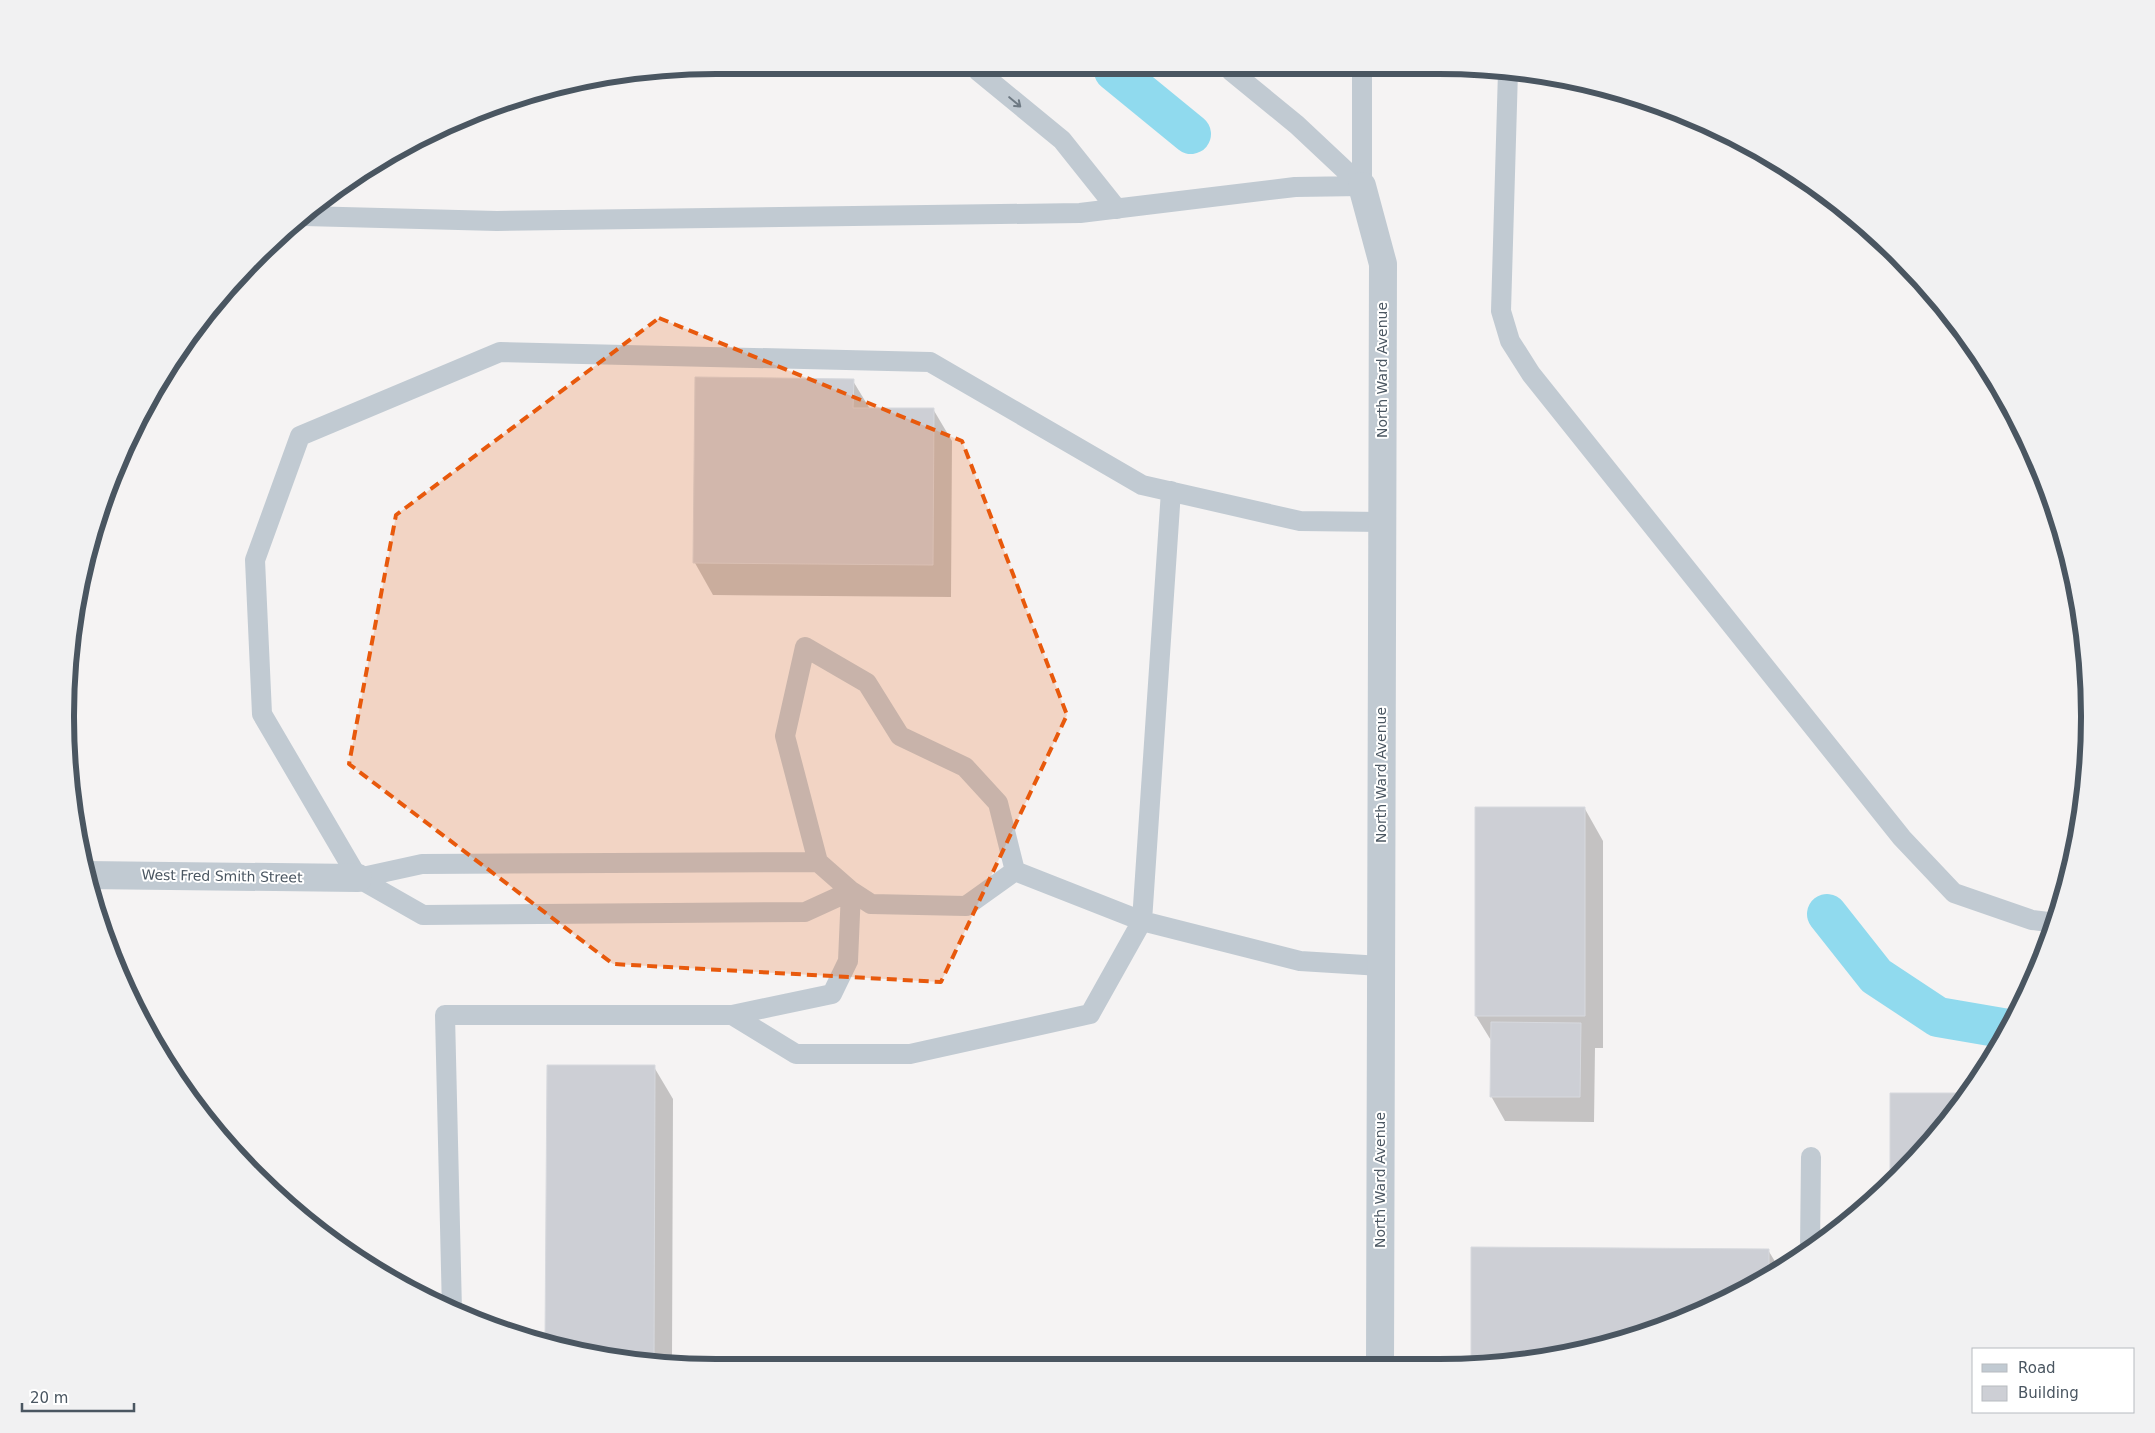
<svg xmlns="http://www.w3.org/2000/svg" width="2155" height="1433" viewBox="0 0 2155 1433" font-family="'DejaVu Sans',sans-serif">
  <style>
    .shadow { fill: #0003 }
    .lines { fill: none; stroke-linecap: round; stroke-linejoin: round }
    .canal { stroke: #90daee; stroke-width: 40 }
    .building { fill: #cdcfd5; stroke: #d7d9de }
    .lane { stroke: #c1cad2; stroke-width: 20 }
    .street { stroke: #c1cad2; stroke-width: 28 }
    .oneway { stroke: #6e7983 }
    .marked { fill: #e8590c; fill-opacity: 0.2; stroke: #e8590c; stroke-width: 4; stroke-dasharray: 10 6; stroke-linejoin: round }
    .labels { text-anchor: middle; stroke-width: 4; stroke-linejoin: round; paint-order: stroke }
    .street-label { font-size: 14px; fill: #4a5661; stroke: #fff }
    .rim { fill: none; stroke: #4a5661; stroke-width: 6 }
  </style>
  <rect width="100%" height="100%" fill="#f5f3f3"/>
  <path class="shadow" d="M 853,381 L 870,409 L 933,409 L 952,441 L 951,597 L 713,595 L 695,563 Z
    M 1476,809 L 1585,809 L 1603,841 L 1603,1048 L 1595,1048 L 1594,1122 L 1505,1121 L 1491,1096 L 1492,1042 L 1476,1016 Z
    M 548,1067 L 654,1067 L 673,1099 L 672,1363 L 631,1362 L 547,1343 Z
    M 1891,1094 L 1965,1094 L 1928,1146 L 1891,1181 Z
    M 1768,1250 L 1779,1268 L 1726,1301 L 1607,1346 Z"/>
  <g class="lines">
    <path class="canal" d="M 1114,71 L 1191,134
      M 1827,914 L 1876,976 L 1938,1017 L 2008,1029"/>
  </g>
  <path class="building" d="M 695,377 L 854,379 L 853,408 L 934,408 L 933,565 L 693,563 Z
    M 1475,807 L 1585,807 L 1585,1016 L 1475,1016 Z
    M 1491,1022 L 1581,1023 L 1580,1097 L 1490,1097 Z
    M 547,1065 L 655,1065 L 654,1362 L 631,1362 L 545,1342 Z
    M 1890,1093 L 1966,1093 L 1928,1146 L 1890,1182 Z
    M 1471,1247 L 1769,1249 L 1769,1275 L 1726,1301 L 1607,1346 L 1481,1367 L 1471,1367 Z"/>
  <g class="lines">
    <path class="lane" d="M 978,71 L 1062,140 L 1117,209
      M 1231,71 L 1297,125 L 1362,186
      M 1508,71 L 1501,311 L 1510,341 L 1531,374 L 1902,838 L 1954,893 L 2032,920 L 2056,923
      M 1362,186 L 1362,71
      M 304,216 L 497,221 L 1080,213 L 1295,187 L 1362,186
      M 1171,491 L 1142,921 L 1015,871 L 966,906 L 871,904 L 851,891 L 805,912 L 423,915 L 358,878 L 262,714 L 255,560 L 300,436 L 500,352 L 930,362 L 1142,485 L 1300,521 L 1382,522
      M 358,878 L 422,864 L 818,862
      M 732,1015 L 832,994 L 848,961 L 851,891 L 818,862 L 785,736 L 805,647 L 867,683 L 900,736 L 965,767 L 998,803 L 1015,871
      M 1810,1249 L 1811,1157
      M 452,1311 L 445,1015 L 732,1015 L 796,1054 L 910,1054 L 1090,1014 L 1142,921 L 1300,961 L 1381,966"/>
    <path class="street" d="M 1362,186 L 1383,264 L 1380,1366
      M 85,875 L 358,878"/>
  </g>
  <defs><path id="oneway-shaft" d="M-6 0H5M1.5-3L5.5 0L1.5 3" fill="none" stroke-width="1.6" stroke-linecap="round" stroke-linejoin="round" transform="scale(1.25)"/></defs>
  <use class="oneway" href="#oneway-shaft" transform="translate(1015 102) rotate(40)"/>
  <path class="marked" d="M 659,318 L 962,441 L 1067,715 L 941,982 L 613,964 L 349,764 L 396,515 Z"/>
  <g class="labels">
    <g class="street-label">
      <text transform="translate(1382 370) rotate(-90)" y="5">North Ward Avenue</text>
      <text transform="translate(1381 775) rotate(-90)" y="5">North Ward Avenue</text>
      <text transform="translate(222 876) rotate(1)" y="5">West Fred Smith Street</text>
      <text transform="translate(1380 1180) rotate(-90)" y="5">North Ward Avenue</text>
    </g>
  </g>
  <path d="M0 0H2155V1433H0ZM716 74H1439A642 642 0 0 1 2081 716V717A642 642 0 0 1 1439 1359H716A642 642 0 0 1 74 717V716A642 642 0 0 1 716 74Z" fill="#f1f1f2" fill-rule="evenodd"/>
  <path class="rim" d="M716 74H1439A642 642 0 0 1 2081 716V717A642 642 0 0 1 1439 1359H716A642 642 0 0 1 74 717V716A642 642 0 0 1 716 74Z"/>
  <rect x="1972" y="1348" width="162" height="65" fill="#ffffff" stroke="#b7bbc0"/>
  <rect x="1982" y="1364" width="25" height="8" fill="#c1cad2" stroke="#b7bbc0"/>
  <text x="2018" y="1373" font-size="15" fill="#4a5661">Road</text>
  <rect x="1982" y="1386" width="25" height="15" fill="#cdcfd5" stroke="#b7bbc0"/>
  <text x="2018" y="1398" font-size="15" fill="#4a5661">Building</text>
  <path d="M22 1403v8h112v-8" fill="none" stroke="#4a5661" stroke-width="2.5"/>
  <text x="30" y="1403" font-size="15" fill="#4a5661" stroke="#ffffff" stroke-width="4" paint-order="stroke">20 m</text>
</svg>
